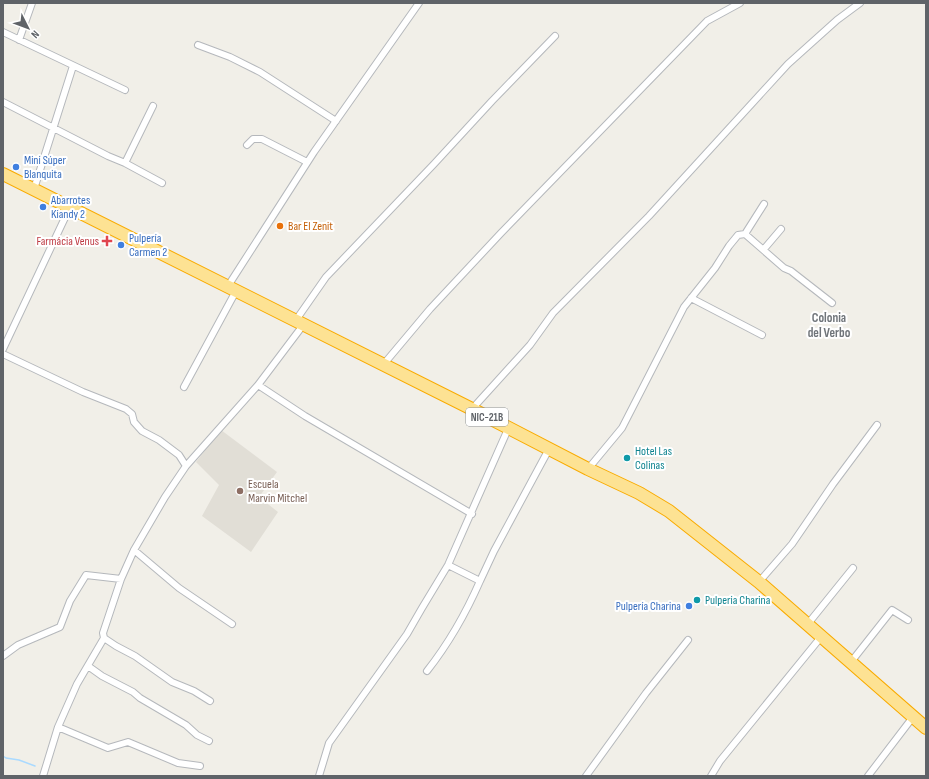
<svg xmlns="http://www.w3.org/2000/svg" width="929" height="779" viewBox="0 0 929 779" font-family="'Sofia Sans Condensed',sans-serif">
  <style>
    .education { fill: #e1ded6 }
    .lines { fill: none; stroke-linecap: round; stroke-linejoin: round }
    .stream { stroke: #aadaff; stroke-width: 1.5 }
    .street-casing { stroke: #b5b8bc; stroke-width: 8 }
    .highway-casing { stroke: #f9ab00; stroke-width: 14 }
    .street { stroke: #fff; stroke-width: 6 }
    .highway { stroke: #fde293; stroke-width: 12 }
    .shop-dot { fill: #3f7fe0; stroke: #fff; stroke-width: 1.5 }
    .food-dot { fill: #e8710a; stroke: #fff; stroke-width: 1.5 }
    .health-dot { fill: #e0444e; stroke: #fff; stroke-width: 1.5 }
    .culture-dot { fill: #0f9aa8; stroke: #fff; stroke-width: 1.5 }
    .education-dot { fill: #8d6e63; stroke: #fff; stroke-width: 1.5 }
    .labels { text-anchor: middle; stroke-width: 4; stroke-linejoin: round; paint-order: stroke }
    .shield { fill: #fff; stroke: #8f9295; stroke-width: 1 }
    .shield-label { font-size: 11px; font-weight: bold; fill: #5f6368 }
    .shop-label { font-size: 12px; fill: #366cbe; stroke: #fff; text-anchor: start }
    .food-label { font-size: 12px; fill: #c56008; stroke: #fff; text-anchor: start }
    .health-label { font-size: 12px; fill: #be3a42; stroke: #fff; text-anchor: end }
    .culture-label { font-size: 12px; fill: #0d838f; stroke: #fff; text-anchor: start }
    .education-label { font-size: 12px; fill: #785e54; stroke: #fff; text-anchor: start }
    .neighbourhood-label { font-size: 13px; font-weight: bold; fill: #70757a; stroke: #fff }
  </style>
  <rect width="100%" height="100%" fill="#f1efe8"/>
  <path class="education" d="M 221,430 L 277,472 L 259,497 L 278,512 L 251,552 L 202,516 L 219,485 L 196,462 Z"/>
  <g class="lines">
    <path class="stream" d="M 3,756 L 6,758 L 19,760 L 35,766"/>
    <defs>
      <path id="street" d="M 3,32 L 125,90
        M 19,40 L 32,3
        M 198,45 L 230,57 L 260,72 L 336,121
        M 3,102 L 108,156 L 125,163 L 162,183
        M 247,145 L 253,139 L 262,139 L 307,162
        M 125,163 L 153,106
        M 34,189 L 73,66
        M 745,234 L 764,204
        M 764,249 L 781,229
        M 228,286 L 314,152 L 419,3
        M 691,298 L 762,335
        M 296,320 L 326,277 L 434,164 L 492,101 L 555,36
        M 3,349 L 70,207
        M 3,354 L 83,392 L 126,409 L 132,414 L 134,422 L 142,431 L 159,440 L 179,455 L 186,466
        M 383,365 L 430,309 L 501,233 L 707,21 L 740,3
        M 258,385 L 305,416 L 472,514
        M 184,387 L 236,291
        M 472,409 L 530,345 L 553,313 L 649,216 L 788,64 L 837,20 L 860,3
        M 588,469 L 622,428 L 684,307 L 715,268 L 729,246 L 738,235 L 745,234 L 784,268 L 791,271 L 832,303
        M 134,550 L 179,588 L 232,624
        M 448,565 L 480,581 L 494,551 L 549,449
        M 759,582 L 792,544 L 833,484 L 877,425
        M 807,625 L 853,568
        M 104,638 L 116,646 L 135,656 L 172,682 L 194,691 L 210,701
        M 3,656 L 18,645 L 60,627 L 70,601 L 86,575 L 121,579 L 134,550 L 165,497 L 186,466 L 258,385 L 304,324
        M 851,662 L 892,610 L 908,620
        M 88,666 L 102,676 L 133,692 L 140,698 L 186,725 L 197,735 L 209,741
        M 427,671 C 449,643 466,613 480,581
        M 58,727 L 108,748 L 128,742 L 178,763 L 200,766
        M 43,776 L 58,727 L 77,684 L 104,638 L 103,633 L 121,579
        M 319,776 L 329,743 L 407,634 L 422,608 L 448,565 L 508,429
        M 586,776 L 646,693 L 688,640
        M 711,776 L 720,761 L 821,637
        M 868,776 L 913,717"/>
      <path id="highway" d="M 3,174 L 472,409 L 588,469 L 639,493 L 669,511 L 759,582 L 926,728"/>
    </defs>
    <use href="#street" class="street-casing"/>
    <use href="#highway" class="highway-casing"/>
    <use href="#street" class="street"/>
    <use href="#highway" class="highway"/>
  </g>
  <g class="shop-dot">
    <circle cx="16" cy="167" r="4"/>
    <circle cx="43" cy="207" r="4"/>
    <circle cx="121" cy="245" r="4"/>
    <circle cx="689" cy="606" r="4"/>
  </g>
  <circle class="food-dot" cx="280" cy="226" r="4"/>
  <path class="health-dot" d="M105 235h4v4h4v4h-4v4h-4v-4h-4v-4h4z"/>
  <g class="culture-dot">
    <circle cx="627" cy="458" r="4"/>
    <circle cx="697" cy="600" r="4"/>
  </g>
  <circle class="education-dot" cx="240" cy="491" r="4"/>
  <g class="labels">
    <rect class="shield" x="466" y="408" width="42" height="18" rx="3"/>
    <g class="shield-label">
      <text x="487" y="421">NIC-21B</text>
    </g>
    <g class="shop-label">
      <text x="24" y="164">Mini Súper<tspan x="24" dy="14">Blanquita</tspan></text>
      <text x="51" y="204">Abarrotes<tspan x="51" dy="14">Kiandy 2</tspan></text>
      <text x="129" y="242">Pulpería<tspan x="129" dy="14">Carmen 2</tspan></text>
      <text x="681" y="610" text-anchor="end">Pulpería Charina</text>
    </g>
    <g class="food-label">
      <text x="288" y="230">Bar El Zenit</text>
    </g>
    <g class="health-label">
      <text x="99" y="245">Farmácia Venus</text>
    </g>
    <g class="culture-label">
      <text x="635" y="455">Hotel Las<tspan x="635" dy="14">Colinas</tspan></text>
      <text x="705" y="604">Pulperia Charina</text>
    </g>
    <g class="education-label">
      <text x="248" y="488">Escuela<tspan x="248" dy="14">Marvin Mitchel</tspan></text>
    </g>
    <g class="neighbourhood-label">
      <text x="829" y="322">Colonia<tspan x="829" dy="15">del Verbo</tspan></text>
    </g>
  </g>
  <rect width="929" height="779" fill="none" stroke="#5f6368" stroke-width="8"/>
  <g transform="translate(28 28) rotate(132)" stroke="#ffffff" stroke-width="3" paint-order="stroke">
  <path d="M0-3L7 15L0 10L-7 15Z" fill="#5f6368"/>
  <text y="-6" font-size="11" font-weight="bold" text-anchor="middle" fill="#5f6368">N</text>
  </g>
</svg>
